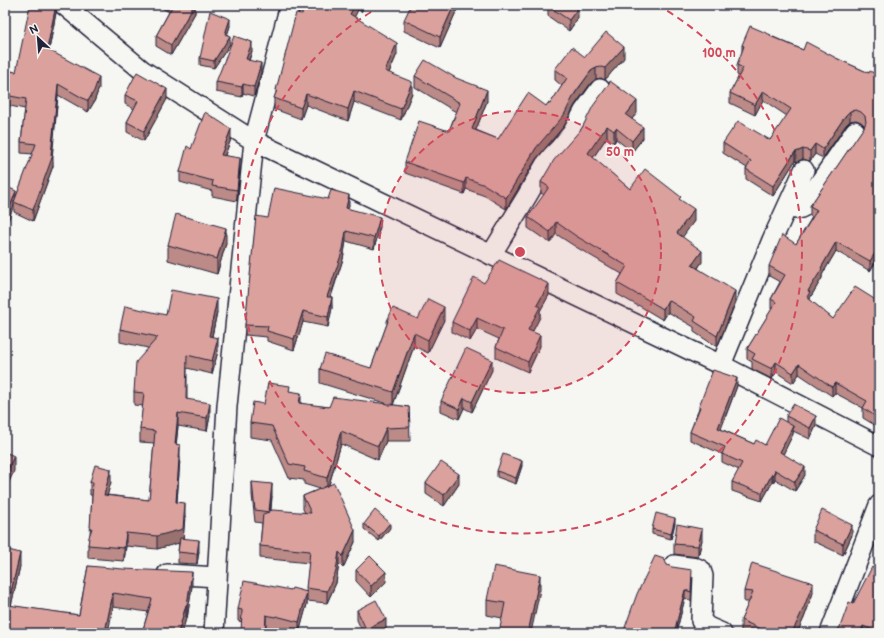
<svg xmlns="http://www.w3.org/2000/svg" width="884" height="638" viewBox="0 0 884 638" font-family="'Balsamiq Sans',sans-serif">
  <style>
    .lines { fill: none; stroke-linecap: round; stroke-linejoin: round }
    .minor-casing { stroke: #22223b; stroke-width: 22 }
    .minor { stroke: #f6f6f2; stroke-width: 19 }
    .wall { fill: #bc8a87; stroke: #22223b }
    .shaded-wall { fill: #99716e; stroke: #22223b }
    .building { fill: #dba19d; stroke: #22223b }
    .ring { fill: none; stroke: #d1495b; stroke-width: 2; stroke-dasharray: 7 5 }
    .centre { fill: #d1495b; stroke: #f6f6f2; stroke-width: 2 }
    .ring-label { font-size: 12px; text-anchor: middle; font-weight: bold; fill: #d1495b; stroke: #f6f6f2; stroke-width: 3.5; stroke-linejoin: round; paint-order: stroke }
  </style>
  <rect width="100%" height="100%" fill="#f6f6f2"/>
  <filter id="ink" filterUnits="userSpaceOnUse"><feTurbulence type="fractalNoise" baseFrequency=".025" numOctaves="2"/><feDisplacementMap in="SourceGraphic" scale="8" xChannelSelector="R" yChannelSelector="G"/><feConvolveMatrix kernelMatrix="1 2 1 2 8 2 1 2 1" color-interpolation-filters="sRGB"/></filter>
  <g filter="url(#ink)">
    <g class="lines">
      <defs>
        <path id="minor" d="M 64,5 L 142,70 L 254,141 L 721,365 L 879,446
          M 788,205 C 795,209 796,211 803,207 L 855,131
          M 491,255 L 527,196 L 545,165 L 553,155 L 559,149 L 573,132 L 584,111 L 600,89
          M 721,365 L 772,240 L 804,170
          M 674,565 L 697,568 L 701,570 L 703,576 L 701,621 L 708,627 L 722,633
          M 167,574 L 217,577
          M 214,633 L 227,406 L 254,141 L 290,5
          M 830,633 L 879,505"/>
      </defs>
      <use href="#minor" class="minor-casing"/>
      <use href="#minor" class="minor"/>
    </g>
    <path class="wall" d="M 56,5 L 56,13 L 49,50 L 99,88 L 94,102 L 88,112 L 58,95 L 52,155 L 53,166 L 33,221 L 14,212 L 14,205 L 5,186 L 16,197 L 33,154 L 21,153 L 21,142 L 25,109 L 5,105 L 5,70 L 16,72 Z
      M 162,5 L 195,5 L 195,13 L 171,55 L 156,46 L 156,36 L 169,12 L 162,8 Z
      M 305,5 L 364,5 L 361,12 L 358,10 L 354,17 L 397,54 L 389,73 L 412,93 L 401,120 L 354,102 L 348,121 L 306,105 L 301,119 L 274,109 L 274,98 L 276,93 L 276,90 Z
      M 459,5 L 440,48 L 404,31 L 404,20 Z
      M 548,6 L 578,18 L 569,31 L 548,16 Z
      M 230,26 L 227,35 L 230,44 L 214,68 L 200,65 L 200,58 Z
      M 771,36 L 803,50 L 838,59 L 869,73 L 879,76 L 879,257 L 870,271 L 836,251 L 822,275 L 822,278 L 810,298 L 810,300 L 833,319 L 873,299 L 879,302 L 879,426 L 878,427 L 863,418 L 863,408 L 835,393 L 832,396 L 799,374 L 793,383 L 776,372 L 772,379 L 752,369 L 752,362 L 747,359 L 747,349 L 772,309 L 771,309 L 771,299 L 780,282 L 769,276 L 769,266 L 796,244 L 812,217 L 810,216 L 810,206 L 865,126 L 861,122 L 856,120 L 850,121 L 846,125 L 823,158 L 815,154 L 810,161 L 803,159 L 796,162 L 795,161 L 773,196 L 746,179 L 746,169 L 747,168 L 723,153 L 723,143 L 770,140 L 787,116 L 763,100 L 755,115 L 730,103 L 730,93 L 739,76 L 737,75 L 737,65 L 742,52 L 742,45 Z
      M 252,51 L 249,61 L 261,73 L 254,96 L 243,93 L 242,97 L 216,92 L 216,82 Z
      M 585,57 L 624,58 L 605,80 L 601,78 L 596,79 L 591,83 L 575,105 L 564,126 L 536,159 L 506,209 L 485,196 L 466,189 L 464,194 L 405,173 L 405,162 L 449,131 L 456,112 L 415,87 L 415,76 L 487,101 L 476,130 L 498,139 L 546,106 L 550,104 L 562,86 L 555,80 L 555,69 Z
      M 609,84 L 637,113 L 632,119 L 643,138 L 632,152 L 616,139 L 614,143 L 607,137 L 593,158 L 630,189 L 681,201 L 694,221 L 682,237 L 702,262 L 698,268 L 735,303 L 717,347 L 694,332 L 694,327 L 668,312 L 663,320 L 638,305 L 638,306 L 617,294 L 617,283 L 622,274 L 576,247 L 556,234 L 550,243 L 528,228 L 528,217 L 544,195 L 541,193 L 541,182 L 582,128 Z
      M 125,95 L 167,99 L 144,141 L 127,132 L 127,122 L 134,109 L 125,104 Z
      M 231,139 L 225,155 L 240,168 L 237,201 L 212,196 L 212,191 L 180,182 L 180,172 L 191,149 Z
      M 349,205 L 348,208 L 380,227 L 374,249 L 346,241 L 343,259 L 331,297 L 332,308 L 328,327 L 303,322 L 294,350 L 267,341 L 267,337 L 245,335 L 245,325 L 268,218 Z
      M 226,243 L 217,274 L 168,260 L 168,245 Z
      M 549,295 L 540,311 L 540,317 L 532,332 L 540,346 L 528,372 L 496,358 L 496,347 L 499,339 L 477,329 L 470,341 L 452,332 L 452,322 Z
      M 217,312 L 212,337 L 218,351 L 212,374 L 187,368 L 187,399 L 210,416 L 207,431 L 178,426 L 176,445 L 180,458 L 177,502 L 185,516 L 183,539 L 199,551 L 197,564 L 178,563 L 178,552 L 179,542 L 157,549 L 126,546 L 124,561 L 88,558 L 88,545 L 90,535 L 92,495 L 90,495 L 90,482 L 111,482 L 107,495 L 149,500 L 154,443 L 140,442 L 140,429 L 143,406 L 134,405 L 134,392 L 148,348 L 120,342 L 120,329 L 166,315 Z
      M 418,319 L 444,320 L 428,353 L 414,346 L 393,405 L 409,407 L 410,441 L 386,441 L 378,460 L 341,444 L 329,485 L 355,542 L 343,568 L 339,564 L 336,583 L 327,603 L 307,601 L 307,604 L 299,633 L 297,633 L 276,628 L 275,629 L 238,621 L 238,609 L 291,590 L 306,592 L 309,563 L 260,558 L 260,546 L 262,523 L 255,522 L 252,495 L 252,482 L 272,496 L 271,511 L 305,513 L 303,509 L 303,496 L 320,489 L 304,484 L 304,480 L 289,478 L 272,440 L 250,437 L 250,423 L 264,404 L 290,391 L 301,404 L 329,407 L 388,404 L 320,383 L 320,369 L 371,368 L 387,324 L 387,321 Z
      M 492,370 L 472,412 L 464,408 L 459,419 L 441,411 L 441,401 Z
      M 737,386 L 721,429 L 754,444 L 765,445 L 786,422 L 786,416 L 816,426 L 810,439 L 793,431 L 793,434 L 783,454 L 805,475 L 795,491 L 775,479 L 773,483 L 772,483 L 762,501 L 732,491 L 732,482 L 739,470 L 722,462 L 722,454 L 690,440 L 690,432 L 699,409 L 699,406 Z
      M 522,466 L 516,484 L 497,477 L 497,471 Z
      M 426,483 L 459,484 L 444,506 L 426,494 Z
      M 675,523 L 671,539 L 652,534 L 652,529 Z
      M 364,524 L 390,528 L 379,541 L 364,529 Z
      M 879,526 L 879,548 L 875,545 L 875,536 Z
      M 813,530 L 852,535 L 843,555 L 813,541 Z
      M 702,540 L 698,557 L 674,554 L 674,544 Z
      M 5,549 L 20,566 L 11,606 L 79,615 L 88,566 L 192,586 L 187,619 L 186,618 L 182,633 L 142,633 L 148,612 L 113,607 L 5,633 Z
      M 667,565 L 692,578 L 691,601 L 685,598 L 676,633 L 623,633 Z
      M 356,570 L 386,582 L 371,597 L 356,581 Z
      M 540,590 L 502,618 L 487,615 L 487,600 Z
      M 744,591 L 813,593 L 804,618 L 797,633 L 745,633 L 741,631 L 741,620 L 749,602 L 744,602 Z
      M 853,604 L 879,633 L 832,633 L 837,631 L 840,627 Z
      M 357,610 L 386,630 L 380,633 L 363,633 L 357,620 Z"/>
    <path class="shaded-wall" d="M 56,5 L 56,13 L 47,59 L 47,49 Z
      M 194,5 L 195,5 L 195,13 L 171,55 L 171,45 Z
      M 355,5 L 358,5 L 358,10 L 350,26 L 350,14 Z
      M 361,5 L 364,5 L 361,12 Z
      M 454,5 L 459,5 L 440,48 L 440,37 Z
      M 578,8 L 578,18 L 569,31 L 569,20 Z
      M 230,19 L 230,26 L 225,42 L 225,34 Z
      M 230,36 L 230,44 L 214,68 L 214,61 Z
      M 252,42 L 252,51 L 248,63 L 246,59 Z
      M 397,43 L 397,54 L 385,82 L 385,71 Z
      M 624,47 L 624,58 L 605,80 L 605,68 Z
      M 261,63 L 261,73 L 254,96 L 254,87 Z
      M 596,68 L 596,79 L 591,83 L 575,105 L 564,126 L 536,159 L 506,209 L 506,198 L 536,148 L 591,71 Z
      M 99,77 L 99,88 L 94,102 L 88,112 L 88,101 Z
      M 412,82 L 412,93 L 401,120 L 401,109 Z
      M 58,84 L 58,95 L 52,159 L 53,155 L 53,166 L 33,221 L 33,210 L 51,155 Z
      M 243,84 L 243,93 L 242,97 L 242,87 Z
      M 167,89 L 167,99 L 144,141 L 144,131 Z
      M 487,90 L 487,101 L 472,140 L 472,129 Z
      M 354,91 L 354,102 L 348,121 L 348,109 Z
      M 763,91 L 763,100 L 755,115 L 755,105 Z
      M 306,94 L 306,105 L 301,119 L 301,108 Z
      M 637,101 L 637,113 L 626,126 L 626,115 Z
      M 850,111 L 850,121 L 846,125 L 823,158 L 823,149 L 846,115 Z
      M 607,126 L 607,137 L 588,165 L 588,153 Z
      M 643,127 L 643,138 L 632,152 L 632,141 Z
      M 616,128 L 616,139 L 614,143 L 614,131 Z
      M 231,129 L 231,139 L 221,165 L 221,155 Z
      M 815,144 L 815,154 L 810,161 L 810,151 Z
      M 803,149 L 803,159 L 796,162 L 796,152 Z
      M 795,152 L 795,161 L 773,196 L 773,186 Z
      M 240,158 L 240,168 L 237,201 L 237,190 Z
      M 466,178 L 466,189 L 464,194 L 464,183 Z
      M 16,191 L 16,199 L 14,202 L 14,205 L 5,229 L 5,220 Z
      M 349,195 L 349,205 L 346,218 L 346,208 Z
      M 694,209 L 694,221 L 677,245 L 677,233 Z
      M 380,217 L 380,227 L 374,249 L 374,238 Z
      M 556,222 L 556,234 L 550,243 L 550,232 Z
      M 226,228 L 226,243 L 217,274 L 217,259 Z
      M 346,231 L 346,241 L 343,259 L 327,307 L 327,297 Z
      M 836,242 L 836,251 L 822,275 L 822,278 L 810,298 L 810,302 L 807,297 L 808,291 L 821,268 Z
      M 879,247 L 879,257 L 870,271 L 870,261 Z
      M 702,251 L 702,262 L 692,276 L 692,265 Z
      M 549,284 L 549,295 L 540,311 L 540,317 L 528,341 L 528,330 L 537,305 Z
      M 735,291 L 735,303 L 717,347 L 717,336 Z
      M 332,297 L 332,308 L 328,327 L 328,317 Z
      M 217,299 L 217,312 L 209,349 L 209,336 Z
      M 668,300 L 668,312 L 663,320 L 663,309 Z
      M 444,307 L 444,320 L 428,353 L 428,340 Z
      M 303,311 L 303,322 L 294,350 L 294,339 Z
      M 477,318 L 477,329 L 470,341 L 470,331 Z
      M 414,333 L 414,346 L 393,405 L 393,392 Z
      M 540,335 L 540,346 L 528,372 L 528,362 Z
      M 218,338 L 218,351 L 212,374 L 212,361 Z
      M 492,360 L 492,370 L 472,412 L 472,402 Z
      M 776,362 L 776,372 L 772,379 L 772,369 Z
      M 799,364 L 799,374 L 793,383 L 793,373 Z
      M 737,378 L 737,386 L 718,436 L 718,428 Z
      M 835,383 L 835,393 L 832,396 L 832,387 Z
      M 301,393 L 301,406 L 299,403 Z
      M 464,398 L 464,408 L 459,419 L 459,409 Z
      M 210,403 L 210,416 L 207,431 L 207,418 Z
      M 178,413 L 178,426 L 175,457 L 175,444 Z
      M 816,416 L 816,426 L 810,439 L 810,428 Z
      M 879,416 L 879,426 L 878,427 L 878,418 Z
      M 793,426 L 793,434 L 780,461 L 780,452 Z
      M 386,428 L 386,441 L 378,460 L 378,446 Z
      M 341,431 L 341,444 L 327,491 L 327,478 Z
      M 180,445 L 180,458 L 176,515 L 176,502 Z
      M 14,456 L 14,471 L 5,491 L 5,476 Z
      M 522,461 L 522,466 L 516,484 L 516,478 Z
      M 805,467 L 805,475 L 795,491 L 795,482 Z
      M 111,469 L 111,482 L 104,508 L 104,495 Z
      M 775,470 L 775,479 L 773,483 L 773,475 Z
      M 459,474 L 459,484 L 444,506 L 444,495 Z
      M 772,474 L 772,483 L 762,501 L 762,493 Z
      M 272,484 L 272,496 L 269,524 L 269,511 Z
      M 185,503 L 185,516 L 183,542 L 157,549 L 157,536 Z
      M 675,518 L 675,523 L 671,539 L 671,534 Z
      M 390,523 L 390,528 L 379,541 L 379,536 Z
      M 852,525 L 852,535 L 843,555 L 843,544 Z
      M 702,529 L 702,540 L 698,557 L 698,546 Z
      M 355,530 L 355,542 L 343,568 L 343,556 Z
      M 126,533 L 126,546 L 124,561 L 124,548 Z
      M 199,540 L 199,551 L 197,564 L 197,554 Z
      M 339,552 L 339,564 L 336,583 L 327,603 L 327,591 Z
      M 20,553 L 20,566 L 8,619 L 8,605 Z
      M 192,572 L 192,586 L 187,619 L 187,605 Z
      M 386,572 L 386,582 L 371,597 L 371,586 Z
      M 540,575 L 540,590 L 531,633 L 528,633 Z
      M 813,583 L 813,593 L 804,618 L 797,633 L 792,633 Z
      M 685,590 L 685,598 L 676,633 L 674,633 Z
      M 307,592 L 307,604 L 299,633 L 299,622 Z
      M 113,593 L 113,607 L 108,633 L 106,627 Z
      M 186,605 L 186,618 L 182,633 L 178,633 Z
      M 266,615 L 266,633 L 265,633 Z
      M 386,619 L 386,630 L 380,633 L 366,633 L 366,629 Z
      M 879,625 L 879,633 L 876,633 L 876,631 Z
      M 863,626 L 863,633 L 860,633 Z"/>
    <path class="building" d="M 30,5 L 56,5 L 47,49 L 99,77 L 94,91 L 88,101 L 58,84 L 51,155 L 53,155 L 33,210 L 14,202 L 36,144 L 21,142 L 26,99 L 5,95 L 5,70 L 16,72 Z
      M 173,5 L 194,5 L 171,45 L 156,36 Z
      M 305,5 L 355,5 L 350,14 L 397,43 L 385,71 L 412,82 L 401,109 L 354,91 L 348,109 L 306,94 L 301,108 L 274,98 L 277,90 L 276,90 L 296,13 L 302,14 Z
      M 411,5 L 454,5 L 440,37 L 404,20 Z
      M 548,5 L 574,5 L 578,8 L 569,20 L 548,6 Z
      M 210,11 L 230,19 L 225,34 L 230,36 L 214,61 L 200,58 Z
      M 750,26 L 771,35 L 770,36 L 803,50 L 806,42 L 838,59 L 869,73 L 870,71 L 879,76 L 879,247 L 870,261 L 836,242 L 821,268 L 822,269 L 808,291 L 810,292 L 807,297 L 833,319 L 855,287 L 879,302 L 879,416 L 878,418 L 863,408 L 867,401 L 835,383 L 832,387 L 799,364 L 793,373 L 776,362 L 772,369 L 752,359 L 755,354 L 747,349 L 776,302 L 771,299 L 785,275 L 769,266 L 782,235 L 796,244 L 817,210 L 810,206 L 864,127 L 866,122 L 865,116 L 861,112 L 856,110 L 850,111 L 846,115 L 823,149 L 815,144 L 810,151 L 803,149 L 796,152 L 795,152 L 773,186 L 746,169 L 751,161 L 723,143 L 738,121 L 770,140 L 791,109 L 763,91 L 755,105 L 730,93 L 743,68 L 737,65 L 744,46 L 742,45 Z
      M 606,32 L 624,47 L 605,68 L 601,67 L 596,68 L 591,71 L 575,93 L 564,115 L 536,148 L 506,198 L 485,185 L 466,178 L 464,183 L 405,162 L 419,121 L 449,131 L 460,103 L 415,76 L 425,60 L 456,78 L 487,90 L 472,129 L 498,139 L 528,93 L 546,106 L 548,103 L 550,104 L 567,78 L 555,69 L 572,47 L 585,57 Z
      M 234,36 L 252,42 L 246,59 L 248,59 L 248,60 L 261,63 L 254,87 L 243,84 L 242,87 L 216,82 Z
      M 137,72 L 167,89 L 144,131 L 127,122 L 138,101 L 125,95 Z
      M 610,81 L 637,101 L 626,115 L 643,127 L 632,141 L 616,128 L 614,131 L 607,126 L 588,153 L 630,189 L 645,169 L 681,197 L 679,199 L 694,209 L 677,233 L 702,251 L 692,265 L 735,291 L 717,336 L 694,321 L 696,317 L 668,300 L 663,309 L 638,294 L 638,295 L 617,283 L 627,266 L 576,236 L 556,222 L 550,232 L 528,217 L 549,187 L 541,182 L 554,160 L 582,128 L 593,106 L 609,84 Z
      M 205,112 L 231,129 L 221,155 L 240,158 L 237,190 L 212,186 L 213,181 L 180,172 L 187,146 L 191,149 Z
      M 5,186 L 16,191 L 5,220 Z
      M 274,188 L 328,199 L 331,190 L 349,195 L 346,208 L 380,217 L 374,238 L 346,231 L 343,249 L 327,297 L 332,297 L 328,317 L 303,311 L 294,339 L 267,331 L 268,326 L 245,325 L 256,216 L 268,218 Z
      M 176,214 L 226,228 L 217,259 L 168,245 Z
      M 499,260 L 549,284 L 537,305 L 540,307 L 528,330 L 540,335 L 528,362 L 496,347 L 503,330 L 477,318 L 470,331 L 452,322 L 474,277 L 484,283 Z
      M 171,290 L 217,299 L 209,336 L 218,338 L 212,361 L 187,355 L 186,399 L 210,403 L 207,418 L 178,413 L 175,444 L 180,445 L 176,502 L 185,503 L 183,529 L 157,536 L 126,533 L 124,548 L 88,545 L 89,537 L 92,528 L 90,527 L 93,482 L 90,482 L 95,465 L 111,469 L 104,495 L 149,500 L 155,431 L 140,429 L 144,393 L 134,392 L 136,362 L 158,337 L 120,329 L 125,306 L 166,315 Z
      M 428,299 L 444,307 L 428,340 L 414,333 L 393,392 L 320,369 L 325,354 L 371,368 L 388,321 L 387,321 L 393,308 L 418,319 Z
      M 466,348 L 492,360 L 472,402 L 464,398 L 459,409 L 441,401 Z
      M 713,370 L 737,378 L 718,428 L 754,444 L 756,440 L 765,445 L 779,418 L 793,426 L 780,452 L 805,467 L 795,482 L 775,470 L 773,475 L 772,474 L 762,493 L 732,482 L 742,463 L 722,454 L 725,447 L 690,432 L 700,407 L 699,406 Z
      M 268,383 L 290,386 L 289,391 L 301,393 L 299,403 L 329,407 L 333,397 L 388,404 L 388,405 L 395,405 L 409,407 L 410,427 L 386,428 L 378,446 L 341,431 L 327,478 L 304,471 L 305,467 L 289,464 L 272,426 L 250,423 L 253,402 L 264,404 Z
      M 793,404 L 816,416 L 810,428 L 786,416 Z
      M 5,452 L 14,456 L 5,476 Z
      M 503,454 L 522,461 L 516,478 L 497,471 Z
      M 441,462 L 459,474 L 444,495 L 426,483 Z
      M 252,482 L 272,484 L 269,511 L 273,510 L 311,513 L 303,496 L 334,483 L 355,530 L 343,556 L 339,552 L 336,571 L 327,591 L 306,588 L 310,551 L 260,546 L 263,514 L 269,512 L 255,510 Z
      M 375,510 L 390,523 L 379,536 L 364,524 Z
      M 822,510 L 852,525 L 843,544 L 813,530 Z
      M 656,513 L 675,518 L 671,534 L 652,529 Z
      M 677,524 L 702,529 L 698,546 L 674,544 Z
      M 879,526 L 879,538 L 875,536 Z
      M 180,538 L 199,540 L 197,554 L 178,552 Z
      M 5,549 L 20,553 L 8,605 L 79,615 L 88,566 L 123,569 L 192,572 L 187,605 L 186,605 L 178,633 L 142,633 L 152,599 L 113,593 L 106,627 L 129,633 L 5,633 Z
      M 370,556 L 386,572 L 371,586 L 356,570 Z
      M 655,556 L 664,559 L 667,565 L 672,567 L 692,570 L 691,592 L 685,590 L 674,633 L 623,633 L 637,594 Z
      M 752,563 L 813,583 L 804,607 L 792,633 L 769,633 L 741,620 L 753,592 L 744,591 Z
      M 494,566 L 540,575 L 528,633 L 499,633 L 505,603 L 487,600 Z
      M 872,567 L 879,571 L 879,625 L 876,631 L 863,626 L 860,633 L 832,633 L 837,631 L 840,627 L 849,602 L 853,604 Z
      M 244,581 L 291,590 L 292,588 L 307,592 L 299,622 L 276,616 L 275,617 L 266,615 L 265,633 L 241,633 L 242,610 L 238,609 Z
      M 376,600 L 386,619 L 366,629 L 357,610 Z"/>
  </g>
  <circle cx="520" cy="252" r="141" fill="#d1495b" fill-opacity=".12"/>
  <g class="ring">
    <circle cx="520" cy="252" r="141"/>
    <path d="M657 5A282 282 0 1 1 383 5"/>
  </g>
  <circle cx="520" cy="252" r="6" class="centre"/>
  <g class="ring-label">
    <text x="719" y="57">100 m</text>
    <text x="620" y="156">50 m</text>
  </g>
  <rect width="884" height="638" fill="none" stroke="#f6f6f2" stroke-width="20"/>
  <rect x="10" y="10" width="864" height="618" fill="none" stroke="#22223b" stroke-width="1.5" filter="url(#ink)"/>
  <g transform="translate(38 38) rotate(334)" stroke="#f6f6f2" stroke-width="3" paint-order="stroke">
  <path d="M0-3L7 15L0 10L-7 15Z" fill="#22223b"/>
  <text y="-6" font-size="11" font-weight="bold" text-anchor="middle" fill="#22223b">N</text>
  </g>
</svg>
